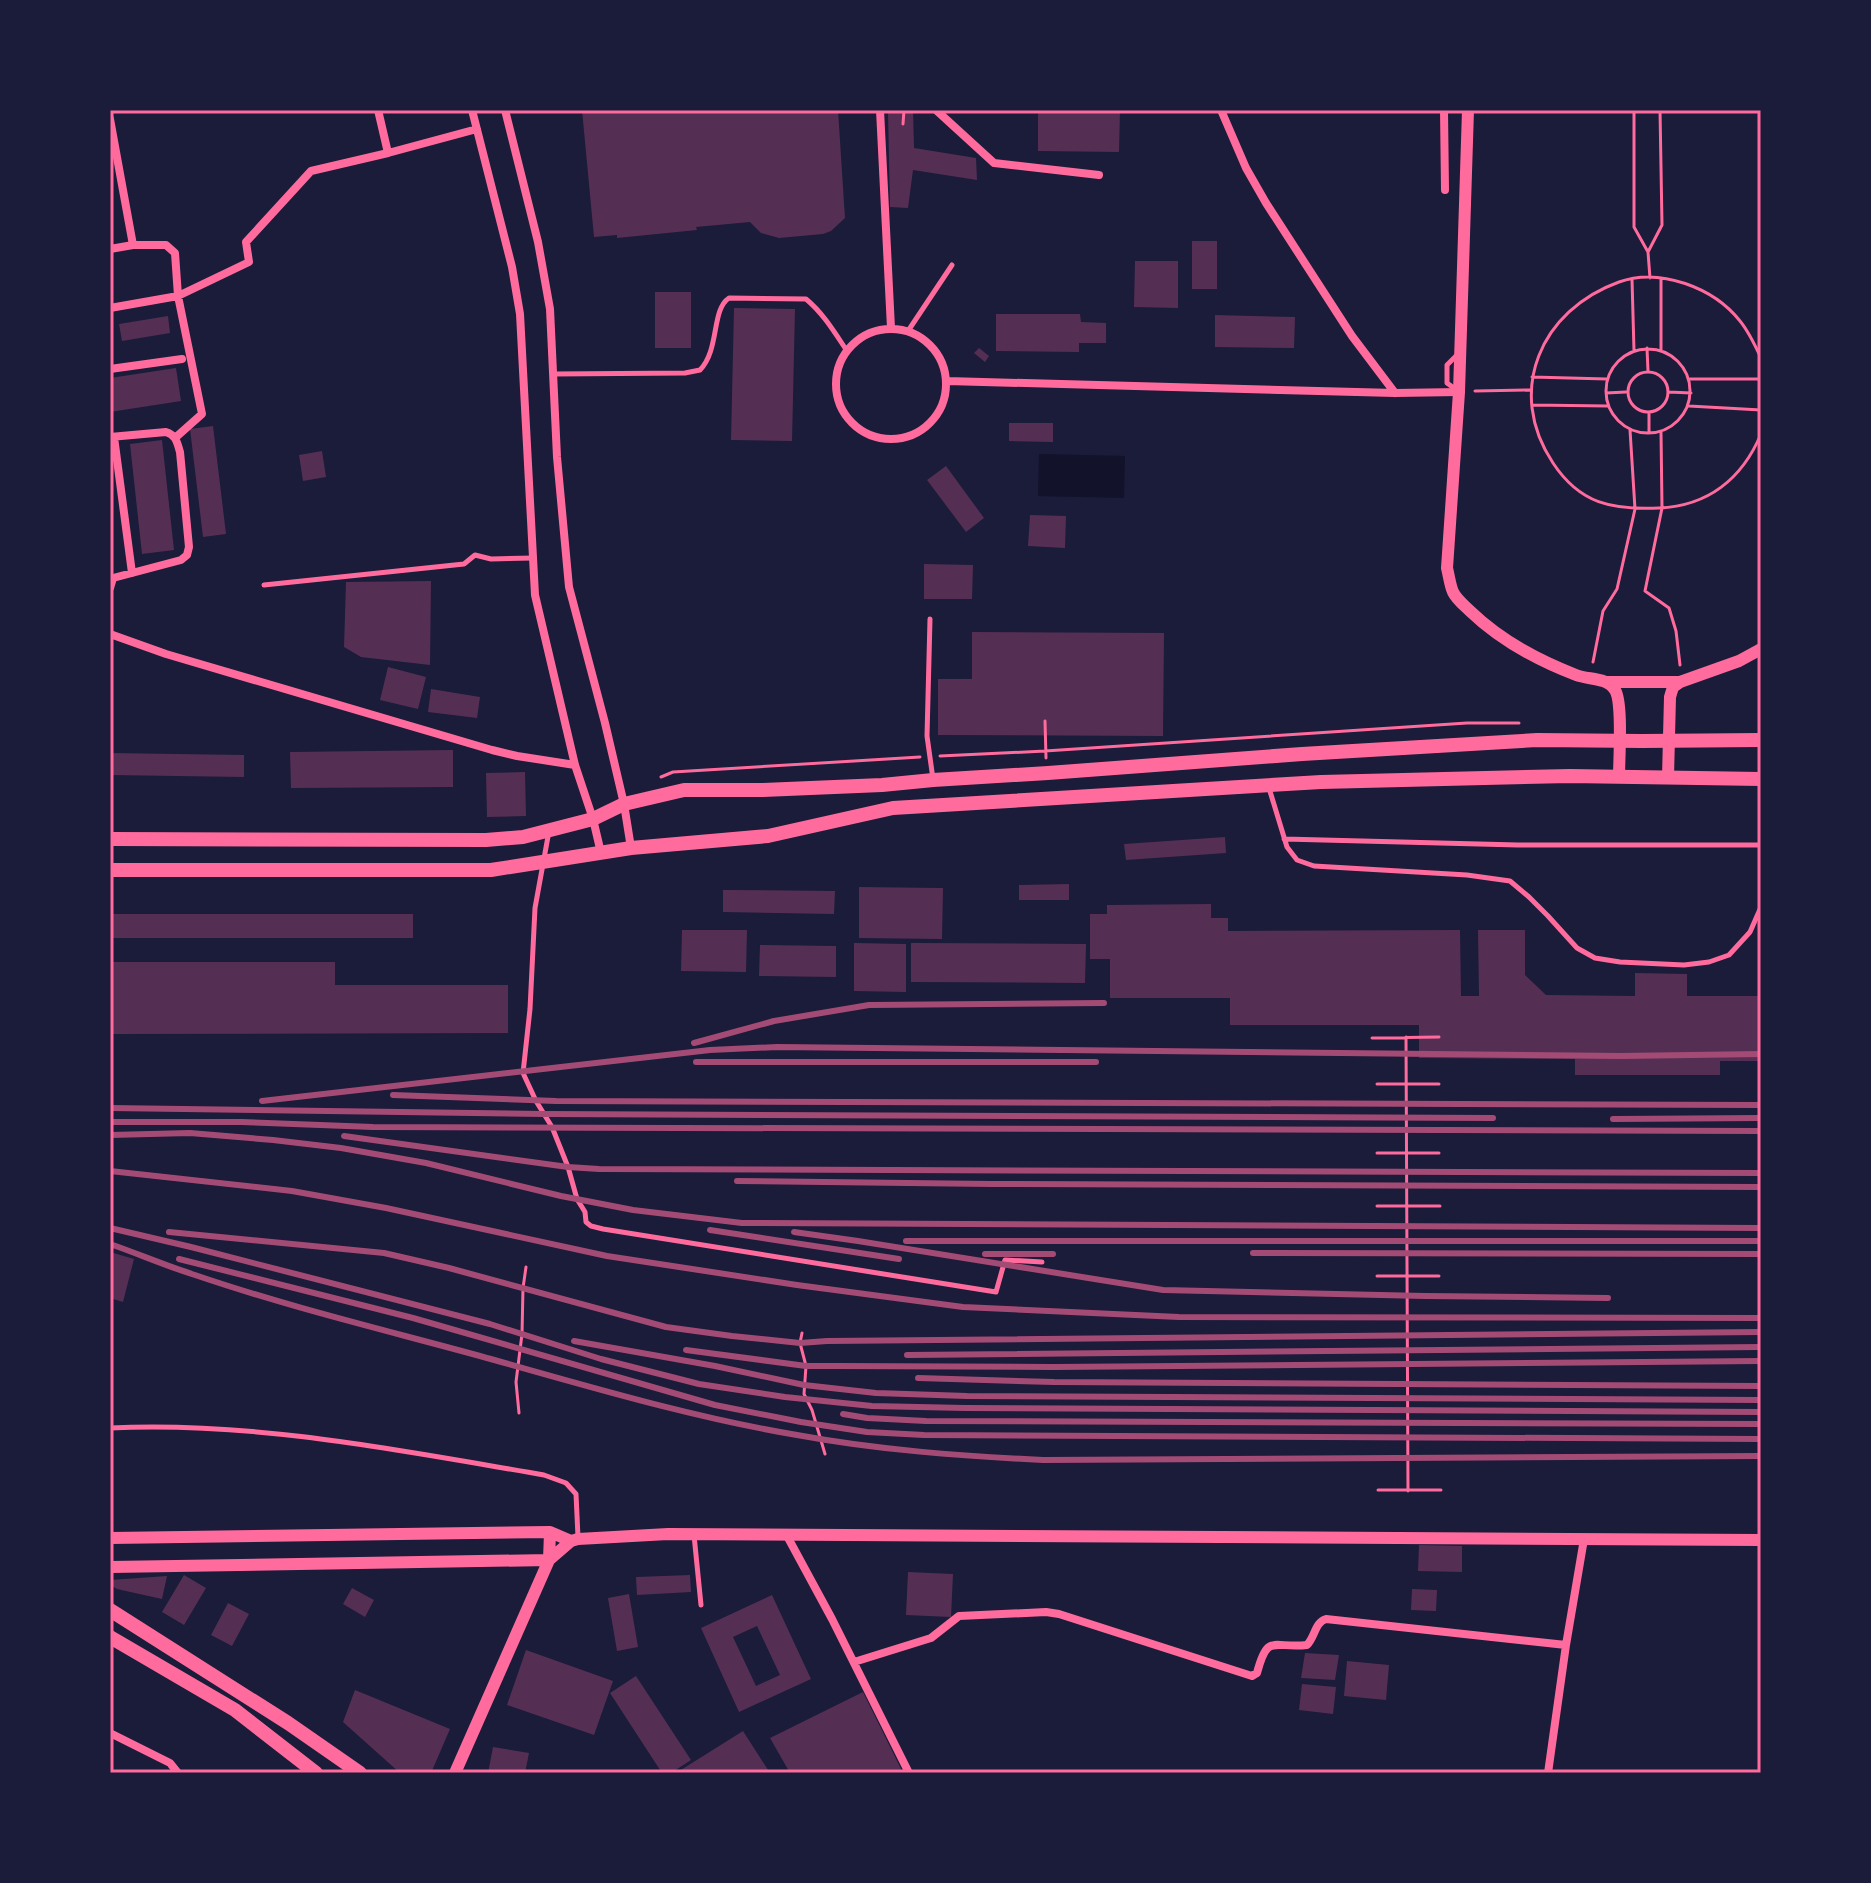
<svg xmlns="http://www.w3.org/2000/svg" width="1871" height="1883" viewBox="0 0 1871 1883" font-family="Roboto,sans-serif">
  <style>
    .water { fill: #12122b }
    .building { fill: #542f53; fill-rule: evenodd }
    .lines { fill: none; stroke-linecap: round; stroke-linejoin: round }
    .path { stroke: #ff6b9d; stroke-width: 3 }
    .service { stroke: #ff6b9d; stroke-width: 5 }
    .minor { stroke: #ff6b9d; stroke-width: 8 }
    .tertiary { stroke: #ff6b9d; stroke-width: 12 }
    .secondary { stroke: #ff6b9d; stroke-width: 14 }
    .rail { stroke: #a44b75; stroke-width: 6 }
    .neatline { fill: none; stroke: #ff6b9d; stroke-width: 3 }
  </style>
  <rect width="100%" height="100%" fill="#1b1b3a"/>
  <path class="water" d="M 1039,454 L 1125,456 L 1124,498 L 1038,496 Z"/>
  <path class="building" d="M 582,110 L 838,110 L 845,218 L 831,231 L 823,234 L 779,238 L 761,233 L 750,222 L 696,227 L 697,230 L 617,238 L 617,235 L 594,237 Z
    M 896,110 L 913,110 L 914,148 L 976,158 L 977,180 L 913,170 L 908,208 L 890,207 L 888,112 Z
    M 1038,110 L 1120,110 L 1119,152 L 1038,151 Z
    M 1192,241 L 1217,241 L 1217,289 L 1192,289 Z
    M 1135,261 L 1178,261 L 1178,308 L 1134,307 Z
    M 655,292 L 691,292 L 691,348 L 655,348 Z
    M 734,308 L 795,309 L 792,441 L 731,440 Z
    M 996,314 L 1080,314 L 1081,322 L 1106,323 L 1106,343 L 1079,343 L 1079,352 L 996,351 Z
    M 1215,315 L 1295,317 L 1294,348 L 1215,347 Z
    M 168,316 L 170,333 L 122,341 L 119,324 Z
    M 979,348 L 989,356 L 985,362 L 974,353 Z
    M 176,368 L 181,401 L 110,412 L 110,378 Z
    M 1009,423 L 1053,423 L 1053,442 L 1009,441 Z
    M 213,426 L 226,534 L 203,537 L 190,429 Z
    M 162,440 L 174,550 L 142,554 L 130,444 Z
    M 322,451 L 326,477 L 303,481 L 299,455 Z
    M 946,466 L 984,518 L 966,532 L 927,480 Z
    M 1030,515 L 1066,516 L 1065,548 L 1028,546 Z
    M 924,564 L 973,565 L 972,599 L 924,599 Z
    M 431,581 L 430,665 L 361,657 L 344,647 L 346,582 Z
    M 972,632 L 1164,633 L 1163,736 L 938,735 L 938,679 L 972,679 Z
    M 388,667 L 426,677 L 418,709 L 380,700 Z
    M 431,689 L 480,697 L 477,718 L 428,712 Z
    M 453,750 L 453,787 L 291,788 L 290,752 Z
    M 110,753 L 244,755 L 244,777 L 110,775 Z
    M 525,772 L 526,816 L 487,817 L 486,773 Z
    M 1225,837 L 1226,853 L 1126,860 L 1124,844 Z
    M 1069,884 L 1069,900 L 1019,900 L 1019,885 Z
    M 859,887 L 943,888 L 942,939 L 859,938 Z
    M 723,890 L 835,891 L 834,914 L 723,912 Z
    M 1211,904 L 1211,918 L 1228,918 L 1228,931 L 1460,930 L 1461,996 L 1479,996 L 1478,930 L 1525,930 L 1525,975 L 1546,995 L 1635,996 L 1635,973 L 1687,974 L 1687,996 L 1761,996 L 1761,1061 L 1720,1061 L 1720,1075 L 1575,1075 L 1575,1059 L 1419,1058 L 1419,1025 L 1230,1025 L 1230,998 L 1110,998 L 1110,959 L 1090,959 L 1090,914 L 1107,914 L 1107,905 Z
    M 110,914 L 413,914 L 413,938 L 110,938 Z
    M 682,930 L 747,930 L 746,972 L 681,971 Z
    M 854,943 L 906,944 L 906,992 L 854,991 Z
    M 911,943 L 1086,944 L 1085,983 L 911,982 Z
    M 760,945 L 836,946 L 836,977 L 759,976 Z
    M 110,962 L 335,962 L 335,985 L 508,985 L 508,1033 L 110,1034 Z
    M 110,1252 L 134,1259 L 123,1302 L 110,1298 Z
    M 1419,1545 L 1462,1546 L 1462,1572 L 1418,1571 Z
    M 908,1572 L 953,1574 L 951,1617 L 906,1615 Z
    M 184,1575 L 206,1588 L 184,1625 L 162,1612 Z
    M 690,1575 L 691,1592 L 637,1595 L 636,1577 Z
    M 167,1576 L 162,1599 L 117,1589 L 110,1585 L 110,1580 Z
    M 352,1588 L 374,1600 L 365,1617 L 343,1604 Z
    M 1412,1589 L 1437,1590 L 1436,1611 L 1411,1610 Z
    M 629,1594 L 638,1647 L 617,1651 L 608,1598 Z
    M 772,1595 L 811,1679 L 739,1712 L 701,1628 ZM 757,1626 L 780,1675 L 756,1686 L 733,1637 Z
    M 228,1603 L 249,1614 L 232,1646 L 211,1635 Z
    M 526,1650 L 613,1681 L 594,1735 L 507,1705 Z
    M 1305,1653 L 1339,1655 L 1335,1680 L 1301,1678 Z
    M 1347,1661 L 1389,1665 L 1386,1700 L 1344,1696 Z
    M 636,1676 L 691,1760 L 671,1773 L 662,1773 L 610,1693 Z
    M 1302,1684 L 1336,1687 L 1333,1714 L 1299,1710 Z
    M 355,1690 L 450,1729 L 431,1773 L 400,1773 L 343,1722 Z
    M 863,1692 L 903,1773 L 790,1773 L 770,1738 Z
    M 743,1731 L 770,1773 L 676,1773 Z
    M 493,1747 L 529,1753 L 525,1773 L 488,1773 Z"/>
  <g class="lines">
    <path class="path" d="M 1634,110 L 1634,227 L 1648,252 L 1650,278
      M 903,124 L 904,110
      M 1648,252 L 1662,225 L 1660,110
      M 1661,278 L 1661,350
      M 1632,279 L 1634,351
      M 1647,348 L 1648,371
      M1606 391a42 42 0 1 1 84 0a42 42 0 1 1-84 0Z
      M 1761,358 C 1755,345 1749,332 1740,321 C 1714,288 1660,267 1619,282 C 1541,310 1505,391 1553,463 C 1580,504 1612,510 1659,508 C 1708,506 1742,479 1761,434
      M1628 392a20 20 0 1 1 40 0a20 20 0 1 1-40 0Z
      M 1532,377 L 1607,379
      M 1690,379 L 1761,379
      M 1475,391 L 1531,390
      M 1669,392 L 1691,393
      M 1606,393 L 1626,392
      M 1532,405 L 1608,406
      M 1689,406 L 1761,410
      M 1649,412 L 1649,432
      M 1661,432 L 1662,508 L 1645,591 L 1669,608 L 1676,631 L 1680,665
      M 1593,662 L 1603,611 L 1617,589 L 1635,509 L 1630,430
      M 1045,721 L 1046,758
      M 940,756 L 1045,751 L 1467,723 L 1519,723
      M 661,777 L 673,772 L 920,757
      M 1406,1037 L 1408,1491
      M 1372,1038 L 1439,1037
      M 1377,1084 L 1439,1084
      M 1377,1153 L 1439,1153
      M 1377,1206 L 1440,1206
      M 1377,1276 L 1439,1276
      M 802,1333 L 800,1343 L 806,1366 L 804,1394 L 812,1410 L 825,1454
      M 519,1413 L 516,1382 L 522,1334 L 523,1288 L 526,1267
      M 1378,1490 L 1441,1490"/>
    <path class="service" d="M 908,331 L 952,265
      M 1457,355 L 1447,365 L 1447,383 L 1458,391
      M 554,374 L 685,373 L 700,370 C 720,349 711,310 729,298 L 806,299 C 823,313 835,333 847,351
      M 264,585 L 464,564 L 475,555 L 491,559 L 533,558
      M 930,619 L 927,736 L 933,779
      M 1269,788 L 1287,847 L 1297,860 L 1314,866 L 1467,875 L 1510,881 L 1529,897 L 1548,916 L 1577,948 L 1595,958 L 1620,962 L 1684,965 L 1709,962 L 1729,955 L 1750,932 L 1761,907
      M 549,831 L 535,908 L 530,1009 L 523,1073 L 536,1101 L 552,1127 L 568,1167 L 577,1199 L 585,1212 L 586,1222 L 591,1226 L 603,1229 L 996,1292 L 1005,1260 L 1042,1262
      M 1284,839 L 1518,845 L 1761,845
      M 110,1428 C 254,1421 403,1451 544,1475 L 566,1483 L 576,1494 L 578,1537
      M 694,1535 L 701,1605"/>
    <path class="minor" d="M 378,110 L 388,153
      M 472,110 L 512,267 L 520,314 L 535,595 L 575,765 L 593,819 L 601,853
      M 505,110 L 538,242 L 550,309 L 557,457 L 569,587 L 605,723 L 624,804 L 631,848
      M 880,110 L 891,328
      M 936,110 L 994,163 L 1099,175
      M 1221,110 L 1246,168 L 1266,203 L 1352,336 L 1395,393
      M 1444,110 L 1445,190
      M 110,119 L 133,245 L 166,245 L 175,253 L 178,296 L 202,414 L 175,438
      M 110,249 L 133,245
      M 110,308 L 178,296 L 249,262 L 246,242 L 311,171 L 388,153 L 477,129
      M836 384a55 55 0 1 1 110 0a55 55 0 1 1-110 0Z
      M 110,369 L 182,359
      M 947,381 L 1395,393 L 1459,392
      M 110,437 L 166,432 C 176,435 177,442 180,452 L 189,547 L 187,555 L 181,560 L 113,578 L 110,588
      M 114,437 L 132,573
      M 110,634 L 166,654 L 492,750 L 517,756 L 575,765
      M 786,1534 L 832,1619 L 909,1773
      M 854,1662 L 931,1638 L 959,1616 L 1046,1612 L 1059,1614 L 1252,1676 L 1257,1673 C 1268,1632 1273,1649 1307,1645 C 1315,1637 1315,1622 1326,1619 L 1566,1645
      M 110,1733 L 170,1763 L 178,1773
      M 1548,1773 L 1566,1645 L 1584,1539"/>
    <path class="tertiary" d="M 1468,110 L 1459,392 L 1447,568 C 1449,576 1450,585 1453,592 C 1457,600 1464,605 1470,611 C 1500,640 1537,660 1576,675 C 1589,680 1607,677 1615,690 C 1623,702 1619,759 1619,777
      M 1607,682 L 1680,682
      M 1668,777 L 1670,697 L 1673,687 L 1680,682 L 1739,661 L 1761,649
      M 110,1538 L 550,1532 L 571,1541
      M 110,1567 L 549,1560 L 571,1541 L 578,1539 L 668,1534 L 1761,1540
      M 455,1773 L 549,1560 L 550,1532"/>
    <path class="secondary" d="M 110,839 L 486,840 L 523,837 L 593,819 L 624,804 L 684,790 L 763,790 L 882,785 L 933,780 L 1048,773 L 1302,754 L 1537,740 L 1642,741 L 1761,740
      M 110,870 L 491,870 L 631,848 L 768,836 L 893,808 L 1321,782 L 1570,776 L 1761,779
      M 110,1610 L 288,1723 L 360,1773
      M 110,1637 L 235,1710 L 316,1773"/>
    <path class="rail" d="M 694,1043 L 774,1021 L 869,1005 L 1104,1003
      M 696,1062 L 1096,1062
      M 393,1095 L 556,1101 L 1761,1105
      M 262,1101 L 710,1050 L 777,1047 L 1621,1056 L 1761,1054
      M 110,1108 L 544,1114 L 1493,1118
      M 1613,1119 L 1761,1118
      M 110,1122 L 241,1122 L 373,1127 L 1761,1131
      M 110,1135 L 190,1133 L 273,1140 L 341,1148 L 426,1163 L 561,1196 L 633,1210 L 742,1223 L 1761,1228
      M 344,1136 L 568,1167 L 599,1169 L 1761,1173
      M 110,1171 L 292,1191 L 386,1208 L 607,1256 L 797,1285 L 963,1307 L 1179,1317 L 1761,1318
      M 737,1181 L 992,1184 L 1761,1187
      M 110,1228 L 191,1247 L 490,1324 L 601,1359 L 699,1384 L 785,1397 L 872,1406 L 965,1408 L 1761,1412
      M 710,1230 L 899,1259
      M 169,1232 L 384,1253 L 449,1268 L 666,1327 L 732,1336 L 800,1343 L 827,1341 L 1761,1332
      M 794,1232 L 858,1241 L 1163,1290 L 1425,1296 L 1608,1298
      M 906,1241 L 1761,1241
      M 110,1244 C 139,1254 166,1266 195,1275 C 289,1307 385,1330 480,1356 C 584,1385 690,1417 797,1435 C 878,1450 961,1456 1043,1460 L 1761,1456
      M 1253,1253 L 1761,1254
      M 985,1254 L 1053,1254
      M 179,1259 L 413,1318 L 715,1405 L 801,1422 L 867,1432 L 924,1435 L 1761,1439
      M 574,1341 L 715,1366 L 804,1385 L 876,1393 L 967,1396 L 1761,1400
      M 686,1350 L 806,1366 L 837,1366 L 1053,1367 L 1761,1361
      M 907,1355 L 1761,1347
      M 918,1378 L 1054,1382 L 1761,1386
      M 843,1414 L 867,1418 L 926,1421 L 1761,1424"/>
  </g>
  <rect width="1871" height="1883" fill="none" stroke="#1b1b3a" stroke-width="224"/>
  <rect x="112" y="112" width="1647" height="1659" class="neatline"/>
</svg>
